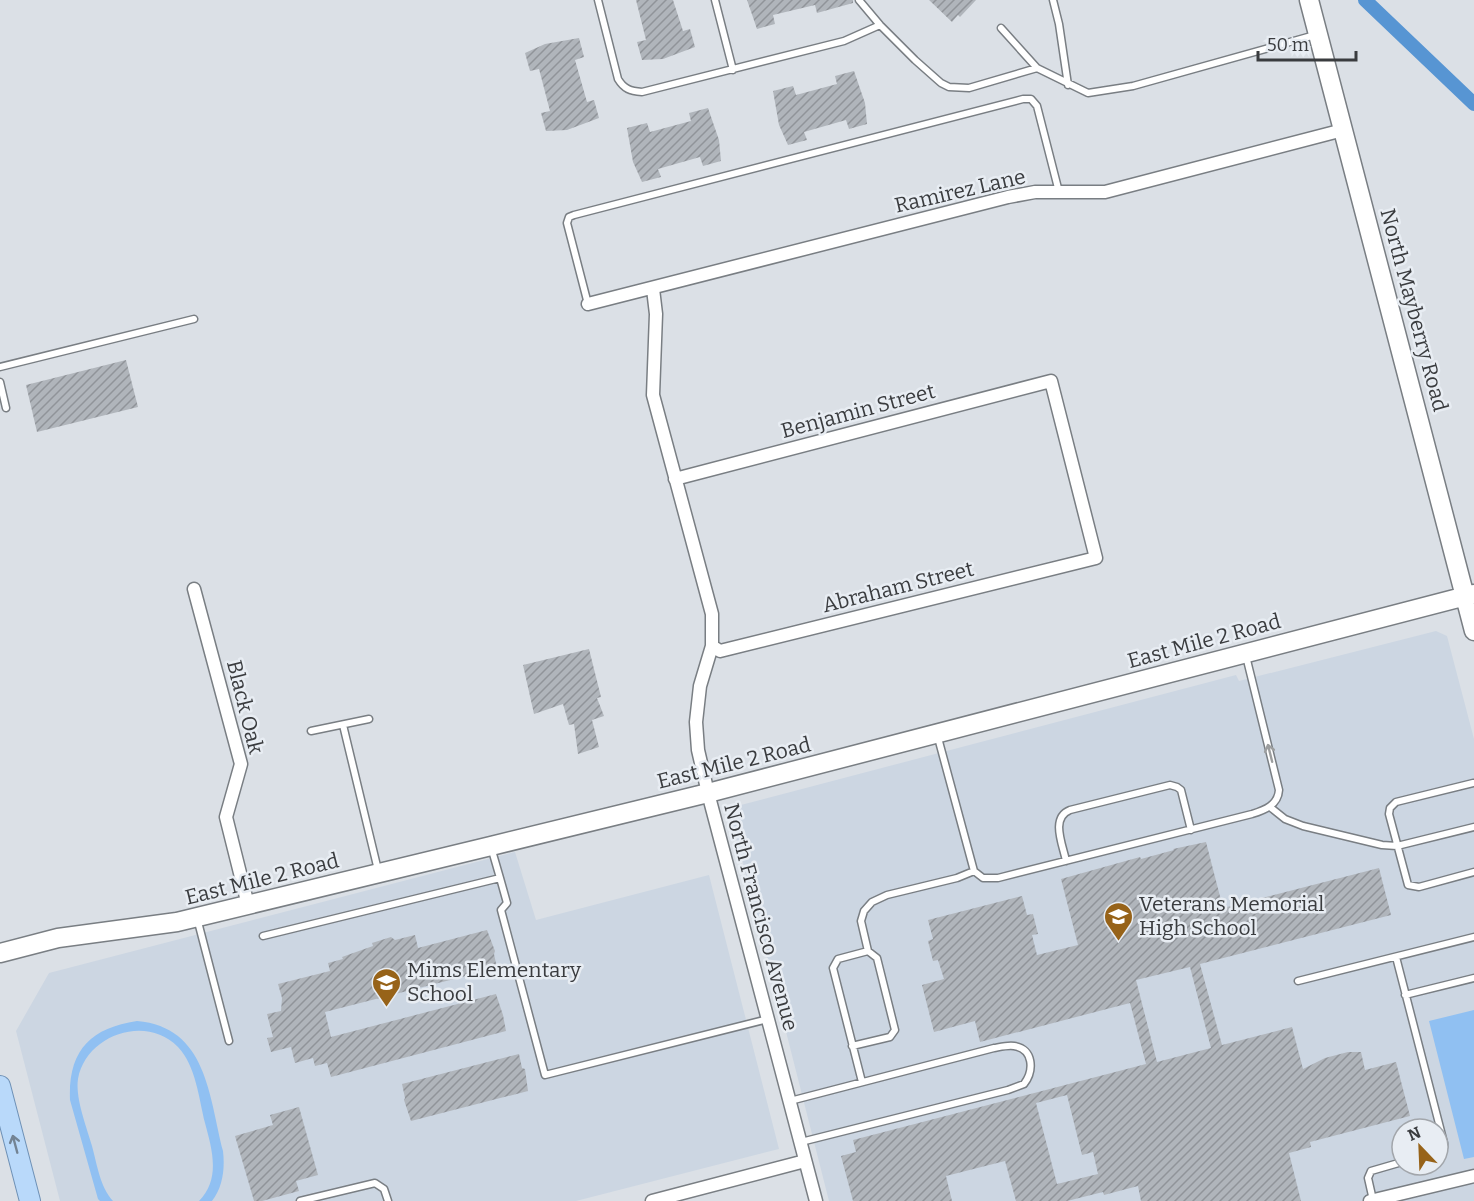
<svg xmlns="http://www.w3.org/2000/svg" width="1474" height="1201" viewBox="0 0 1474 1201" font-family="Bitter,serif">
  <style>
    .built { fill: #ccd6e2; fill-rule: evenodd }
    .green { fill: #90c0f2 }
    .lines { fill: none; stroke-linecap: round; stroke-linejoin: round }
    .canal { stroke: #5795d3; stroke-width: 14 }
    .building { fill: url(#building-hatch); fill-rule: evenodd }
    .lane-casing { stroke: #797e83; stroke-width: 9 }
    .street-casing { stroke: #797e83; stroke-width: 15 }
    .secondary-casing { stroke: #797e83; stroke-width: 21 }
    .primary-casing { stroke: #6e91b6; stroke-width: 22 }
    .lane { stroke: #fff; stroke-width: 6 }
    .street { stroke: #fff; stroke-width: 12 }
    .secondary { stroke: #fff; stroke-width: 18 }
    .primary { stroke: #b9d9fa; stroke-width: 20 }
    .oneway { stroke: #9c9e9f }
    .oneway2 { stroke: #738393 }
    .labels { text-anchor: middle; stroke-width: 5; stroke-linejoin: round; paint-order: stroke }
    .street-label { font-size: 21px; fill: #3a3c3f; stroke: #e8edf3 }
    .poi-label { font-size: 21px; fill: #3a3c3f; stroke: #e8edf3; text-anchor: start }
  </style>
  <defs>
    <pattern id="building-hatch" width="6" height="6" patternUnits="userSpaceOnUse" patternTransform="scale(1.5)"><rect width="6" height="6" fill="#b0b5bb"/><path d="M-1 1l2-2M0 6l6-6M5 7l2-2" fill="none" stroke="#909499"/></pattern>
  </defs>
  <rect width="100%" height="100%" fill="#dbe0e6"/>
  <path class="built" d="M 1436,631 L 1447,636 L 1474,739 L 1474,1201 L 829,1201 L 731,815 L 737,806 L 1236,675 L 1239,681 ZM 1402,1129 L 1438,1129 L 1438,1165 L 1402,1165 Z
    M 515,852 L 536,920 L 709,875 L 779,1149 L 576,1201 L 60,1201 L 16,1031 L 49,973 Z"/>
  <path class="green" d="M 1474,1010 L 1474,1157 L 1464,1159 L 1429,1021 Z
    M 137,1021 C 207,1027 209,1096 223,1151 C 225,1168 223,1187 212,1201 L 199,1201 C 221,1179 212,1149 205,1123 C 199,1099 196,1066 178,1047 C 146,1014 86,1035 78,1079 C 75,1098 87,1128 92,1146 C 97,1164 100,1187 113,1201 L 100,1201 L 98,1199 L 70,1100 C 68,1051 90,1028 137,1021 Z"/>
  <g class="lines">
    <path class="canal" d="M 1365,0 L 1474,104"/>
  </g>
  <path class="building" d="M 636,0 L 673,0 L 683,31 L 690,29 L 695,47 L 663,59 L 642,60 L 637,42 L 646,40 Z
    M 747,0 L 853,0 L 853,3 L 817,13 L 815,5 L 773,15 L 775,24 L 757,29 Z
    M 929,0 L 976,0 L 960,17 L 958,15 L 952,22 Z
    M 579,38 L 584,57 L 575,60 L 587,102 L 594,100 L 599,118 L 567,130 L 546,131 L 541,113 L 550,111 L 539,69 L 530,71 L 525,53 L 545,44 Z
    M 854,71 L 865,103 L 867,124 L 849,129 L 846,120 L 804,132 L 807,140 L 788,145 L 779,125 L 773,91 L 793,86 L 796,95 L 837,84 L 835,76 Z
    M 708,108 L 719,140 L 721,161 L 703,166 L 700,157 L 658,169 L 661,177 L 642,182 L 633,162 L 627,128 L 647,123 L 650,132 L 691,121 L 689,113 Z
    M 126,360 L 138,407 L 37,432 L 26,385 Z
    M 589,649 L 601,697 L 597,698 L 604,716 L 592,720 L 599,747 L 578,754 L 574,724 L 569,725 L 563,704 L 534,714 L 523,665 Z
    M 1206,842 L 1223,908 L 1379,868 L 1391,915 L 1200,964 L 1222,1045 L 1292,1027 L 1303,1069 L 1325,1058 L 1348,1052 L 1361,1052 L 1365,1070 L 1396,1062 L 1410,1116 L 1310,1142 L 1311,1147 L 1289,1153 L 1301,1201 L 1141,1201 L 1138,1186 L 1104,1195 L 1103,1192 L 1067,1201 L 1016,1201 L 1005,1161 L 946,1176 L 952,1201 L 853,1201 L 841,1156 L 856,1152 L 853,1140 L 1146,1064 L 1130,1003 L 980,1042 L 975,1021 L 934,1032 L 922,985 L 944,979 L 938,960 L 933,961 L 928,941 L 933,939 L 928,920 L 1022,896 L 1027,915 L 1033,914 L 1038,934 L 1032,935 L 1037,955 L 1078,945 L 1061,879 L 1140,857 L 1141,859 L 1174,850 L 1173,849 ZM 1190,967 L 1211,1048 L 1157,1062 L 1136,980 ZM 1067,1095 L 1082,1155 L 1093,1152 L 1098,1174 L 1057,1184 L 1036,1103 Z
    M 487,930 L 495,951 L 494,954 L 497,968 L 325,1012 L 331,1037 L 496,994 L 503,1015 L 506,1031 L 331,1077 L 327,1063 L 315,1066 L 313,1058 L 295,1063 L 291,1047 L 271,1052 L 267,1038 L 273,1037 L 267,1014 L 281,1011 L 282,998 L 278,984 L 330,971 L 328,963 L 343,959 L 342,957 L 373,946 L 372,943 L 391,937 L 395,940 L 415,935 L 418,948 Z
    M 519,1054 L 522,1068 L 525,1069 L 528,1091 L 411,1121 L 404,1100 L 405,1098 L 402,1084 Z
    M 299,1107 L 318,1175 L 296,1181 L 299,1191 L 262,1201 L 254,1201 L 235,1136 L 273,1125 L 270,1115 Z"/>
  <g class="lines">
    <defs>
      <path id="lane" d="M 598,0 L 618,79 C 624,89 630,91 642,92 L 844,41 L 880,25
        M 715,0 L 733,70
        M 859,0 L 880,25 L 915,60 L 941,83 L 949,87 L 969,88 L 1037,68 L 1088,93 L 1133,86 L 1315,35
        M 1053,0 L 1059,24 L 1068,85
        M 1001,28 L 1037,68
        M 588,304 L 567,223 L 569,217 L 574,215 L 1023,99 L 1031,99 L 1037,106 L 1059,192
        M 0,367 L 194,319
        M 0,382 L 6,408
        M 343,725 L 378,870
        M 311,731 L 369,719
        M 937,734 L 974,871 L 983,878 L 998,878 L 1252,814 C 1265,810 1278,805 1279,790 L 1246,656
        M 1473,783 L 1396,802 L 1390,808 L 1389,814 L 1408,885 L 1419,887 L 1474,872
        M 1270,807 L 1285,819 L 1303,826 L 1382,845 L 1397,846 L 1474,827
        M 1066,861 C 1063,845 1050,818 1070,810 L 1170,785 L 1177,787 L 1181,790 L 1191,830
        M 500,878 L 507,903 L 501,910 L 545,1075 L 768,1019
        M 197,918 L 229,1041
        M 263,936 L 500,878 L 491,847
        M 868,951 L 861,921 L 864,911 L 872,902 L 887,895 L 957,878 L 974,871
        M 1396,957 L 1444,1143 L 1444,1147 L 1438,1153
        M 1298,981 L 1474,937
        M 1405,995 L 1474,978
        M 852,1046 L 890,1037 L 895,1030 L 877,958 L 868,951 L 838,959 L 833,968 L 862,1082
        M 790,1101 L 994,1048 C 1000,1047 1008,1045 1014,1046 C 1034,1049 1034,1071 1024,1084 L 1008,1090 L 801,1142
        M 1373,1200 L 1368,1178 L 1371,1171 L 1402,1162
        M 300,1201 L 375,1183 L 384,1189 L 388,1201"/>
      <path id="street" d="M 653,289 L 656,314 L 653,395 L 712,614 L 712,646 L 700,686 L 696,722 L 698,750 L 708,793 L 816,1201
        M 588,304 L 1008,197 L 1035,192 L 1105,192 L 1343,130
        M 675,479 L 1051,381 L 1096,558 L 720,651 L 712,646
        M 194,589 L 241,764 L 226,817 L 248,905
        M 652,1201 L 805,1161
        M 1370,1201 L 1474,1176"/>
      <path id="secondary" d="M 1309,0 L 1474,631
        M 0,953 L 58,938 L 177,922 L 491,846 L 708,793 L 1474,594"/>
      <path id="primary" d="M 0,1086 L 30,1201"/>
    </defs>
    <use href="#lane" class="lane-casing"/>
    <use href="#street" class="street-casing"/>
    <use href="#secondary" class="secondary-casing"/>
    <use href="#primary" class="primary-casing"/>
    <use href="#lane" class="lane"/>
    <use href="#street" class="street"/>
    <use href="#secondary" class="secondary"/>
    <use href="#primary" class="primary"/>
  </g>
  <defs><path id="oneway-shaft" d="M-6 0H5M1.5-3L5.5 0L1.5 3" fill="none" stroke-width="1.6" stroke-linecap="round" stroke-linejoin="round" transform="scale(1.5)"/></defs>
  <use class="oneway" href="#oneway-shaft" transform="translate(1270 753) rotate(-104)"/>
  <use class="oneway2" href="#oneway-shaft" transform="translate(15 1144) rotate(-105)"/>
  <defs>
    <symbol id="school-pin" viewBox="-11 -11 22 30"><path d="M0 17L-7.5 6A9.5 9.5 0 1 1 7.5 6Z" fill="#976319" stroke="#e8edf3"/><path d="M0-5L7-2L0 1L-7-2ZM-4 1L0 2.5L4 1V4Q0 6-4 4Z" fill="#fff"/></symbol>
  </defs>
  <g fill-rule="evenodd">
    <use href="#school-pin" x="1102" y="900" width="33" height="45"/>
    <use href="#school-pin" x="370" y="966" width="33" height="45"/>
  </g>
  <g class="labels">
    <g class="street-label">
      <text transform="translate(960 191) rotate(-13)" y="7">Ramirez Lane</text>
      <text transform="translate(1414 310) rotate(75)" y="7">North Mayberry Road</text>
      <text transform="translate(858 411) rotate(-15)" y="7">Benjamin Street</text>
      <text transform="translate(898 587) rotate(-14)" y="7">Abraham Street</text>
      <text transform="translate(1204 641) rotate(-15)" y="7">East Mile 2 Road</text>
      <text transform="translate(245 707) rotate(76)" y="7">Black Oak</text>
      <text transform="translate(734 763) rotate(-14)" y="7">East Mile 2 Road</text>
      <text transform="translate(262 879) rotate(-14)" y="7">East Mile 2 Road</text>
      <text transform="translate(761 917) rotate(75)" y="7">North Francisco Avenue</text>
    </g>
    <g class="poi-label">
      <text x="1139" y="911">Veterans Memorial<tspan x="1139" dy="24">High School</tspan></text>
      <text x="407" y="977">Mims Elementary<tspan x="407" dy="24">School</tspan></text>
    </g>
  </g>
  <g transform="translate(1420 1147) rotate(337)"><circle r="28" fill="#e8edf3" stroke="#a2a6ab" stroke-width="1.5"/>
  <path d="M0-4.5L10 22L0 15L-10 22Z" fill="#976319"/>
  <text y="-9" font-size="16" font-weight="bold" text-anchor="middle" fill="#3a3c3f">N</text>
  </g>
  <path d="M1258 51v9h98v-9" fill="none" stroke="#3a3c3f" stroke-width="3"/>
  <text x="1267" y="51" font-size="18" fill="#3a3c3f" stroke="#e8edf3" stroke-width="4.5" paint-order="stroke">50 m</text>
</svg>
